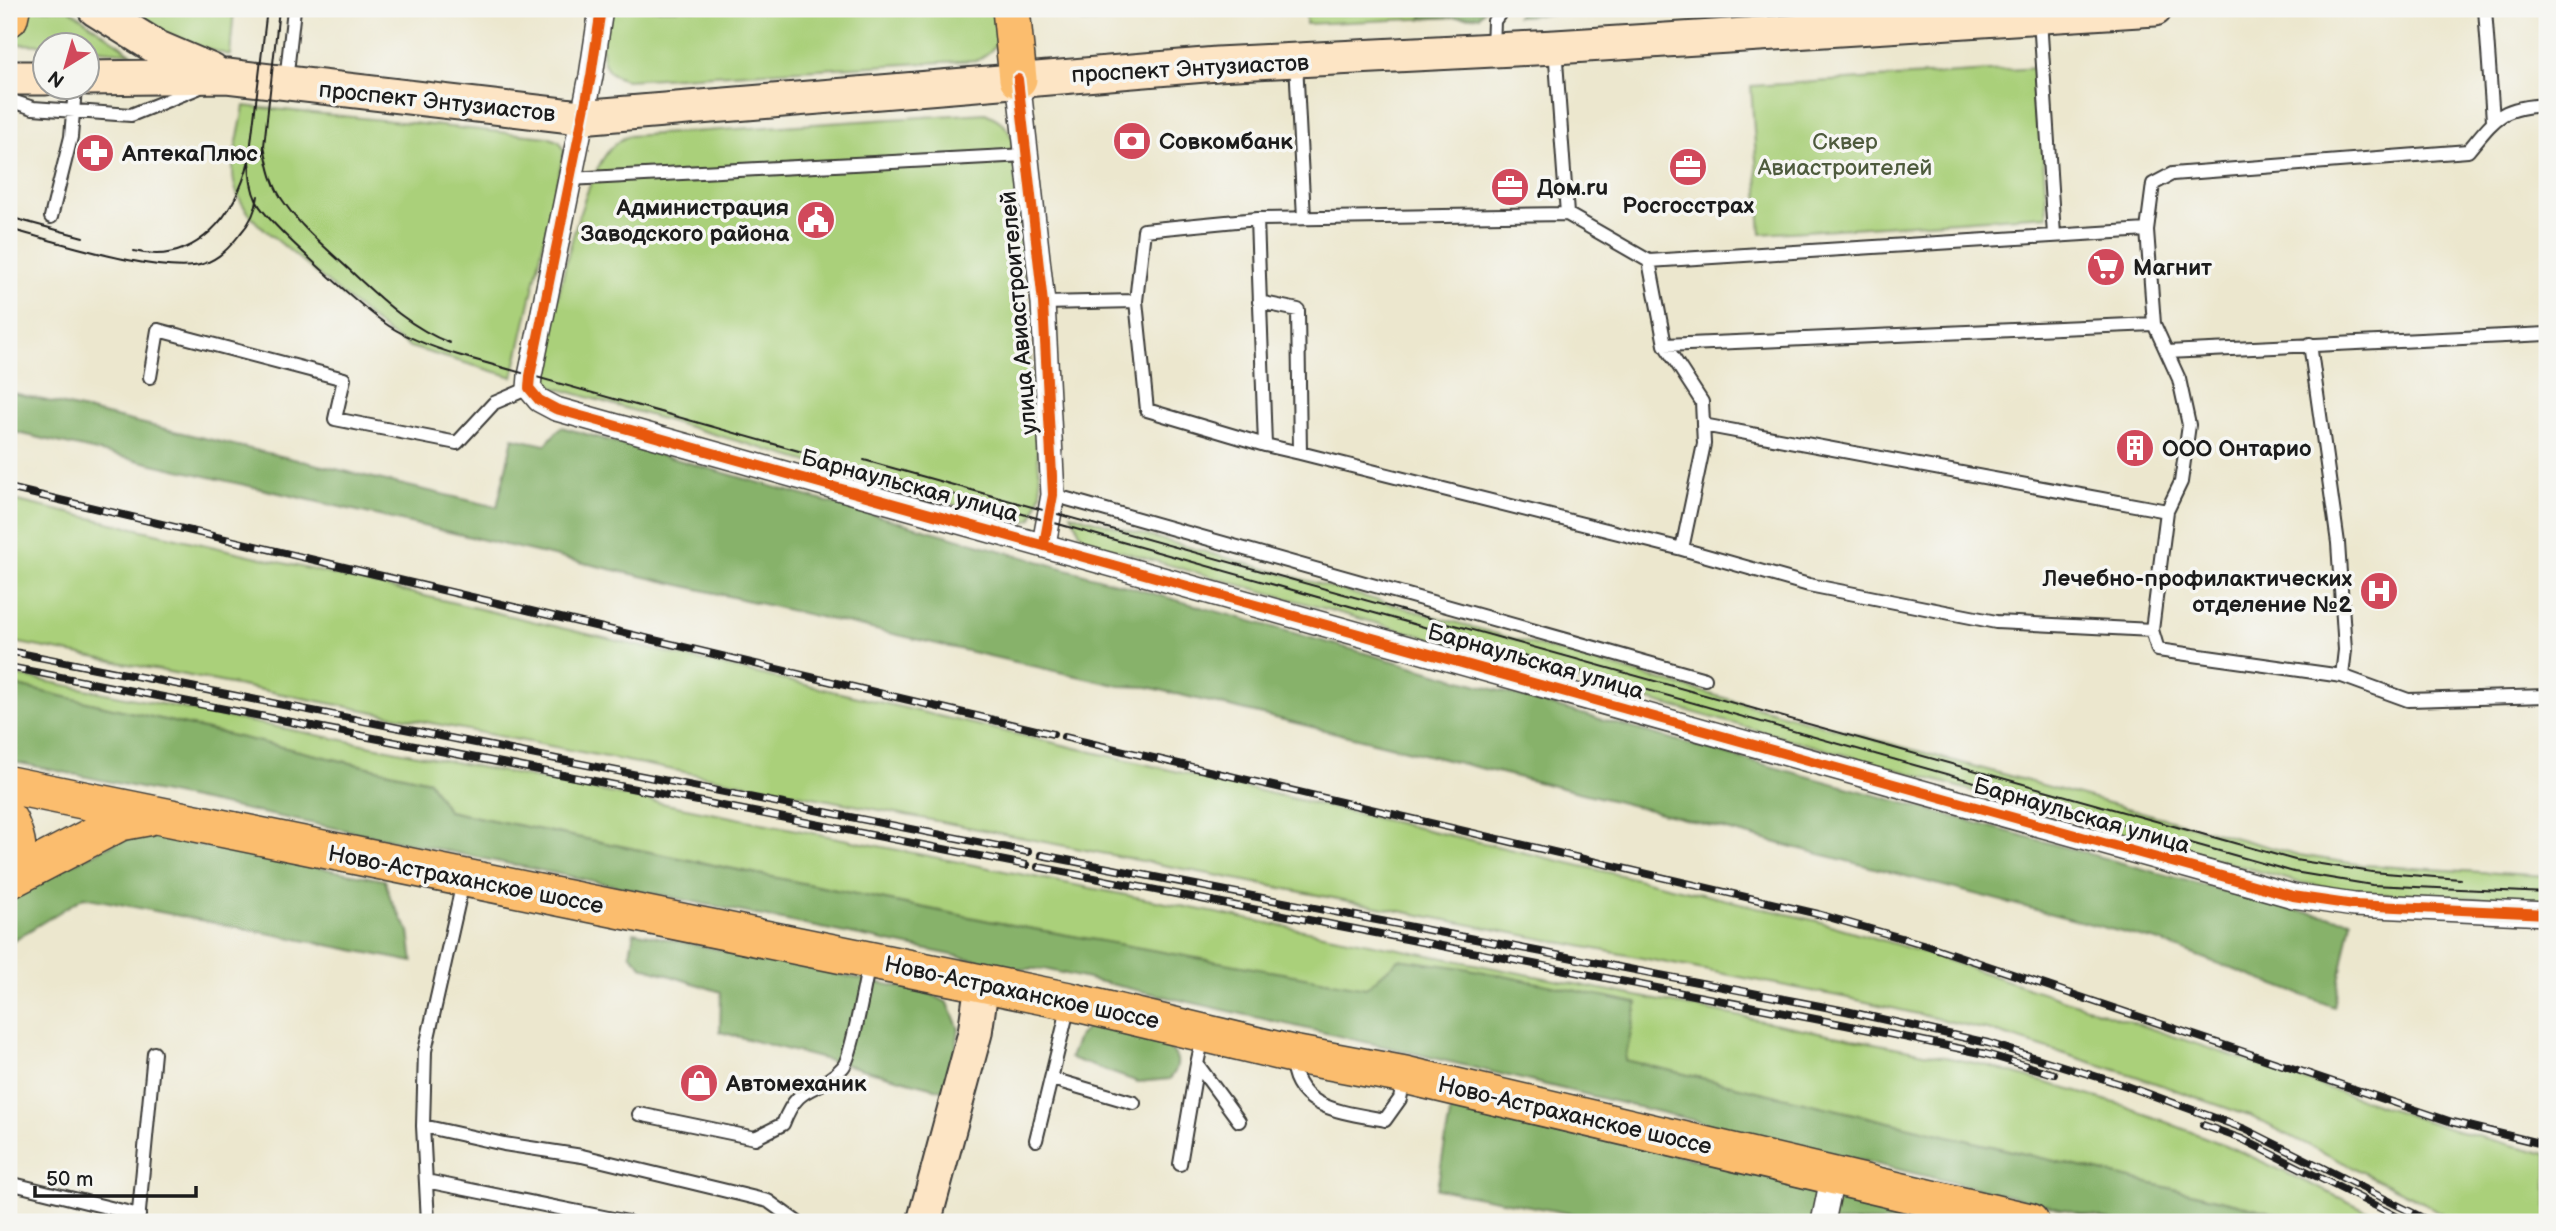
<svg xmlns="http://www.w3.org/2000/svg" width="2556" height="1231" viewBox="0 0 2556 1231" font-family="'Balsamiq Sans',sans-serif">
  <style>
    .green { fill: #aad07a; stroke: #63764b; stroke-width: 2 }
    .forest { fill: #87b26a; stroke: #526743; stroke-width: 2 }
    .lines { fill: none; stroke-linecap: round; stroke-linejoin: round }
    .lane-casing { stroke: #3b3a37; stroke-width: 16 }
    .street-casing { stroke: #3b3a37; stroke-width: 26 }
    .secondary-casing { stroke: #3b3a37; stroke-width: 37 }
    .primary-casing { stroke: #3b3a37; stroke-width: 40 }
    .lane { stroke: #fff; stroke-width: 12 }
    .street { stroke: #fff; stroke-width: 23 }
    .secondary { stroke: #fde5c5; stroke-width: 33 }
    .primary { stroke: #fbbd6e; stroke-width: 37 }
    .tram { stroke: #1c1c1c; stroke-width: 2 }
    .rail-casing { stroke: #1c1c1c; stroke-width: 8 }
    .rail { stroke: #f6f6f2; stroke-width: 5; stroke-dasharray: 16; stroke-linecap: butt }
    .cycleway-casing { stroke: #f6f6f2; stroke-width: 15 }
    .cycleway { stroke: #e8590c; stroke-width: 10 }
    .labels { text-anchor: middle; stroke-width: 7; stroke-linejoin: round; paint-order: stroke }
    .street-label { font-size: 23px; fill: #1c1c1c; stroke: #f6f6f2 }
    .poi-label { font-size: 23px; font-weight: bold; fill: #1c1c1c; stroke: #f6f6f2; text-anchor: start }
    .park-label { font-size: 23px; fill: #4e5b3d; stroke: #f6f6f2 }
  </style>
  <rect width="100%" height="100%" fill="#f6f6f2"/>
  <filter id="ink" filterUnits="userSpaceOnUse"><feTurbulence type="fractalNoise" baseFrequency=".0143" numOctaves="2"/><feDisplacementMap in="SourceGraphic" scale="14" xChannelSelector="R" yChannelSelector="G"/><feConvolveMatrix kernelMatrix="1 2 1 2 8 2 1 2 1" color-interpolation-filters="sRGB"/></filter>
  <filter id="wash" filterUnits="userSpaceOnUse"><feTurbulence type="fractalNoise" baseFrequency=".00686" numOctaves="4" result="noise"/><feDisplacementMap in="SourceGraphic" scale="28" xChannelSelector="R" yChannelSelector="G"/><feGaussianBlur stdDeviation="1.57" result="paint"/><feColorMatrix in="noise" values="0 0 0 0 0 0 0 0 0 0 0 0 0 0 0 0 0 1.4 0 .05"/><feComposite in="paint" operator="in"/></filter>
  <g filter="url(#wash)">
    <rect width="100%" height="100%" fill="#ece7ce"/>
    <path class="green" d="M 23,9 L 69,9 L 131,53 L 88,49 L 88,46 L 12,44 Z
      M 113,9 L 234,9 L 230,55 L 182,43 Z
      M 607,9 L 998,9 C 1000,36 1003,45 978,60 L 626,80 C 591,72 603,36 607,9 Z
      M 1065,9 L 1146,9 L 1140,19 L 1083,22 Z
      M 1306,9 L 1485,9 L 1479,16 L 1306,24 Z
      M 2037,68 L 2047,215 L 1761,234 L 1751,86 Z
      M 244,106 L 548,137 L 560,142 L 564,152 L 513,377 L 410,347 L 390,335 L 258,224 C 218,182 236,158 244,106 Z
      M 985,113 C 999,119 1006,124 1012,138 L 1041,493 L 1032,519 L 1020,524 L 553,387 L 543,379 L 542,369 C 555,316 577,185 611,148 C 615,143 622,139 628,136 Z
      M 9,499 L 1817,921 L 1922,952 L 2453,1130 L 2547,1154 L 2547,1222 L 2455,1222 L 2424,1203 L 2252,1117 L 2135,1076 L 1991,1031 L 1853,999 L 9,641 Z
      M 1071,514 L 1749,705 L 2299,855 L 2363,865 L 2547,876 L 2547,902 L 2357,893 L 2297,882 L 1084,541 Z
      M 9,674 L 1985,1065 L 2122,1105 L 2235,1149 L 2392,1222 L 2314,1222 L 1625,1060 L 1637,1004 L 1399,959 L 1367,989 L 989,921 L 448,811 L 429,781 L 9,684 Z"/>
    <path class="forest" d="M 1423,9 L 1485,9 L 1479,16 L 1422,18 Z
      M 1522,9 L 1629,9 L 1517,16 Z
      M 9,392 L 497,507 L 513,438 L 545,445 L 561,427 L 1621,725 L 2293,910 L 2351,920 L 2334,1007 L 2160,942 L 1607,799 L 1148,687 L 1120,686 L 9,431 Z
      M 9,684 L 429,781 L 448,811 L 989,921 L 1366,988 L 1399,959 L 1464,968 L 1637,1003 L 1625,1060 L 2314,1222 L 2118,1222 L 1400,1050 L 1044,969 L 1020,969 L 9,761 Z
      M 135,833 L 385,880 L 391,900 L 409,931 L 413,962 L 84,897 L 9,943 L 9,895 Z
      M 634,932 L 929,993 L 948,1003 L 959,1029 L 950,1092 L 720,1032 L 721,992 L 643,967 L 630,954 Z
      M 1090,1026 C 1114,1031 1203,1039 1170,1079 L 1138,1082 L 1070,1058 L 1079,1035 Z
      M 1452,1103 L 1964,1222 L 1616,1222 L 1437,1189 Z"/>
  </g>
  <g filter="url(#ink)">
    <g class="lines">
      <defs>
        <path id="lane" d="M 2485,9 L 2493,120
          M 2040,19 L 2054,235
          M 1555,47 L 1567,214
          M 1493,48 L 1494,21 L 1503,9
          M 1296,62 L 1304,218
          M 286,81 L 294,9
          M 9,100 L 33,108 L 131,115 L 198,88
          M 569,179 L 1026,155
          M 51,217 L 71,137 L 75,88
          M 1257,219 L 1265,445 L 1300,453 L 1298,310 L 1259,302
          M 1649,261 L 1665,345 L 2154,324 L 2147,230 L 2153,184 L 2172,174 L 2468,151 C 2496,117 2501,107 2547,105
          M 1136,301 L 1144,230 L 1257,219 L 1567,214 L 1649,261 L 2147,230
          M 1043,303 L 1136,301 L 1147,410 L 1265,445
          M 2154,324 L 2179,379 L 2189,425 L 2181,482 L 2167,511 L 2152,630 L 2158,650 L 2342,676 L 2408,700 L 2547,696
          M 2310,344 L 2338,543 L 2345,650 L 2342,676
          M 1665,345 L 1702,402 L 1704,444 L 1682,549 L 1809,585 L 1996,622 L 2152,630
          M 2167,352 L 2547,334
          M 150,377 L 158,330 L 344,379 L 335,419 L 457,443 L 494,403 L 529,388
          M 1703,425 L 2167,511
          M 1300,453 L 1682,549
          M 1053,495 L 1705,679
          M 1203,1037 L 1197,1064 L 1239,1121
          M 1292,1056 C 1292,1109 1343,1112 1385,1120 L 1400,1099 L 1404,1079
          M 1052,1079 L 1134,1103
          M 639,1114 L 755,1138 L 783,1124 C 800,1079 817,1096 843,1067 C 852,1057 865,981 869,963
          M 423,1126 L 504,1144 L 582,1156 L 768,1201 L 797,1222
          M 1036,1140 L 1069,1005
          M 1180,1164 L 1197,1064
          M 426,1181 L 628,1222
          M 9,1183 L 139,1215
          M 138,1222 L 154,1053
          M 428,1222 L 423,1126 L 425,1051 L 463,882"/>
        <path id="street" d="M 601,9 L 591,76 L 530,376 L 529,388 L 539,400 L 556,409 L 2293,896 L 2354,905 L 2547,914
          M 1018,79 L 1043,303 L 1053,495 L 1044,544
          M 1823,1222 L 1833,1174"/>
        <path id="secondary" d="M 95,9 L 156,47 L 212,71
          M 9,78 L 46,78
          M 88,78 L 227,76 L 580,117 L 1217,64 L 1555,47 L 2155,9
          M 924,1222 L 975,1033 L 982,983"/>
        <path id="primary" d="M 1011,9 L 1018,79
          M 9,18 L 11,9
          M 9,785 L 1069,1001 L 1292,1054 L 1405,1075 L 2030,1222
          M 9,821 C 17,839 22,854 9,871
          M 9,880 L 120,822 L 147,817"/>
      </defs>
      <use href="#lane" class="lane-casing"/>
      <use href="#street" class="street-casing"/>
      <use href="#secondary" class="secondary-casing"/>
      <use href="#primary" class="primary-casing"/>
      <use href="#lane" class="lane"/>
      <use href="#street" class="street"/>
      <use href="#secondary" class="secondary"/>
      <use href="#primary" class="primary"/>
      <path class="tram" d="M 264,145 C 268,167 272,187 286,205 C 301,227 323,245 342,263 C 376,294 406,326 450,343
        M 263,155 L 279,9
        M 249,160 C 250,175 250,188 257,202 C 268,224 366,311 389,326 C 411,340 435,348 458,355 L 2294,872 L 2372,885 L 2547,893
        M 9,217 L 83,237
        M 9,229 C 52,240 164,277 203,264 C 219,259 230,247 240,234 C 250,223 256,212 258,196
        M 134,251 C 195,267 237,214 249,160 L 267,9
        M 864,460 L 2295,860 L 2372,872 L 2460,879"/>
      <defs>
        <path id="rail" d="M 9,488 L 1053,734
          M 9,651 L 1028,852
          M 9,667 L 1026,865
          M 1064,737 L 1818,914 L 1926,945 L 2452,1122 L 2547,1145
          M 1041,855 L 1846,1011 L 1988,1043 L 2127,1086 L 2245,1129 L 2431,1222
          M 1038,867 L 1846,1025 L 1986,1054 L 2054,1074
          M 2203,1125 L 2242,1139 L 2408,1222"/>
      </defs>
      <use href="#rail" class="rail-casing"/>
      <use href="#rail" class="rail"/>
      <defs>
        <path id="cycleway" d="M 601,9 L 591,76 L 530,376 L 529,388 L 539,400 L 556,409 L 2293,896 L 2354,905 L 2547,914
          M 1018,79 L 1043,303 L 1053,495 L 1044,544"/>
      </defs>
      <use href="#cycleway" class="cycleway-casing"/>
      <use href="#cycleway" class="cycleway"/>
    </g>
  </g>
  <defs>
    <symbol id="bank-disc" viewBox="-11 -11 22 22"><circle r="9.5" fill="#d1495b" stroke="#f6f6f2"/><path d="M-6-4H6V4H-6ZM0-2.3a2.3 2.3 0 1 0 0 4.6a2.3 2.3 0 1 0 0-4.6Z" fill="#fff"/></symbol>
    <symbol id="pharmacy-disc" viewBox="-11 -11 22 22"><circle r="9.5" fill="#d1495b" stroke="#f6f6f2"/><path d="M-2-6h4v4h4v4h-4v4h-4v-4h-4v-4h4Z" fill="#fff"/></symbol>
    <symbol id="office-disc" viewBox="-11 -11 22 22"><circle r="9.5" fill="#d1495b" stroke="#f6f6f2"/><path d="M-6-3h4V-5.5h4V-3h4V5H-6ZM-1-4.5V-3h2v-1.5ZM-6 0V1H6V0Z" fill="#fff"/></symbol>
    <symbol id="civic-disc" viewBox="-11 -11 22 22"><circle r="9.5" fill="#d1495b" stroke="#f6f6f2"/><path d="M-.6-6.5H3V-4.5H.6V-3L4-1V1h2V6H-6V1h2V-1L-.6-3ZM-1.2 2.5V6h2.4V2.5Z" fill="#fff"/></symbol>
    <symbol id="supermarket-disc" viewBox="-11 -11 22 22"><circle r="9.5" fill="#d1495b" stroke="#f6f6f2"/><path d="M-6-5.5h2.5l.6 2H6L4.5 2H-2.5L-4.4-4H-6ZM-1.5 3.2a1.3 1.3 0 1 0 .1 0ZM3 3.2a1.3 1.3 0 1 0 .1 0Z" fill="#fff"/></symbol>
    <symbol id="building-disc" viewBox="-11 -11 22 22"><circle r="9.5" fill="#d1495b" stroke="#f6f6f2"/><path d="M-4-6H4V6H1V3H-1V6H-4ZM-2.5-4.3h1.7v1.8h-1.7ZM.8-4.3h1.7v1.8H.8ZM-2.5-1h1.7V.8h-1.7ZM.8-1h1.7V.8H.8Z" fill="#fff"/></symbol>
    <symbol id="hospital-disc" viewBox="-11 -11 22 22"><circle r="9.5" fill="#d1495b" stroke="#f6f6f2"/><path d="M-5-5h3v3.5h4V-5h3V5h-3V1.5h-4V5h-3Z" fill="#fff"/></symbol>
    <symbol id="shop-disc" viewBox="-11 -11 22 22"><circle r="9.5" fill="#d1495b" stroke="#f6f6f2"/><path d="M-5-2.5h2.3a2.7 3.5 0 0 1 5.4 0H5L5.5 6h-11ZM-1.5-2.5h3a1.5 2.3 0 0 0-3 0Z" fill="#fff"/></symbol>
  </defs>
  <g fill-rule="evenodd">
    <use href="#bank-disc" x="1110" y="119" width="44" height="44"/>
    <use href="#pharmacy-disc" x="73" y="131" width="44" height="44"/>
    <use href="#office-disc" x="1666" y="145" width="44" height="44"/>
    <use href="#office-disc" x="1488" y="165" width="44" height="44"/>
    <use href="#civic-disc" x="794" y="198" width="44" height="44"/>
    <use href="#supermarket-disc" x="2084" y="245" width="44" height="44"/>
    <use href="#building-disc" x="2113" y="426" width="44" height="44"/>
    <use href="#hospital-disc" x="2357" y="569" width="44" height="44"/>
    <use href="#shop-disc" x="677" y="1061" width="44" height="44"/>
  </g>
  <g class="labels">
    <g class="street-label">
      <text transform="translate(1190 68) rotate(-3)" y="8">проспект Энтузиастов</text>
      <text transform="translate(437 101) rotate(6)" y="8">проспект Энтузиастов</text>
      <text transform="translate(1018 313) rotate(-95)" y="8">улица Авиастроителей</text>
      <text transform="translate(910 485) rotate(15)" y="8">Барнаульская улица</text>
      <text transform="translate(1536 661) rotate(16)" y="8">Барнаульская улица</text>
      <text transform="translate(2082 815) rotate(16)" y="8">Барнаульская улица</text>
      <text transform="translate(466 879) rotate(11)" y="8">Ново-Астраханское шоссе</text>
      <text transform="translate(1022 992) rotate(12)" y="8">Ново-Астраханское шоссе</text>
      <text transform="translate(1575 1115) rotate(13)" y="8">Ново-Астраханское шоссе</text>
    </g>
    <g class="poi-label">
      <text x="1159" y="149">Совкомбанк</text>
      <text x="122" y="161">АптекаПлюс</text>
      <text x="1537" y="195">Дом.ru</text>
      <text x="1688" y="213" text-anchor="middle">Росгосстрах</text>
      <text x="789" y="215" text-anchor="end">Администрация<tspan x="789" dy="26">Заводского района</tspan></text>
      <text x="2133" y="275">Магнит</text>
      <text x="2162" y="456">ООО Онтарио</text>
      <text x="2352" y="586" text-anchor="end">Лечебно-профилактических<tspan x="2352" dy="26">отделение №2</tspan></text>
      <text x="726" y="1091">Автомеханик</text>
    </g>
    <g class="park-label">
      <text x="1845" y="149">Сквер<tspan x="1845" dy="26">Авиастроителей</tspan></text>
    </g>
  </g>
  <rect width="2556" height="1231" fill="none" stroke="#f6f6f2" stroke-width="35"/>
  <g transform="translate(66 66) rotate(217)"><circle r="33" fill="#f6f6f2" stroke="#9f9f9c" stroke-width="2"/>
  <path d="M0-5L12 26L0 18L-12 26Z" fill="#d1495b"/>
  <text y="-10" font-size="19" font-weight="bold" text-anchor="middle" fill="#1c1c1c">N</text>
  </g>
  <path d="M35 1186v10h161v-10" fill="none" stroke="#1c1c1c" stroke-width="3.5"/>
  <text x="46" y="1186" font-size="21" fill="#1c1c1c" stroke="#f6f6f2" stroke-width="5" paint-order="stroke">50 m</text>
</svg>
